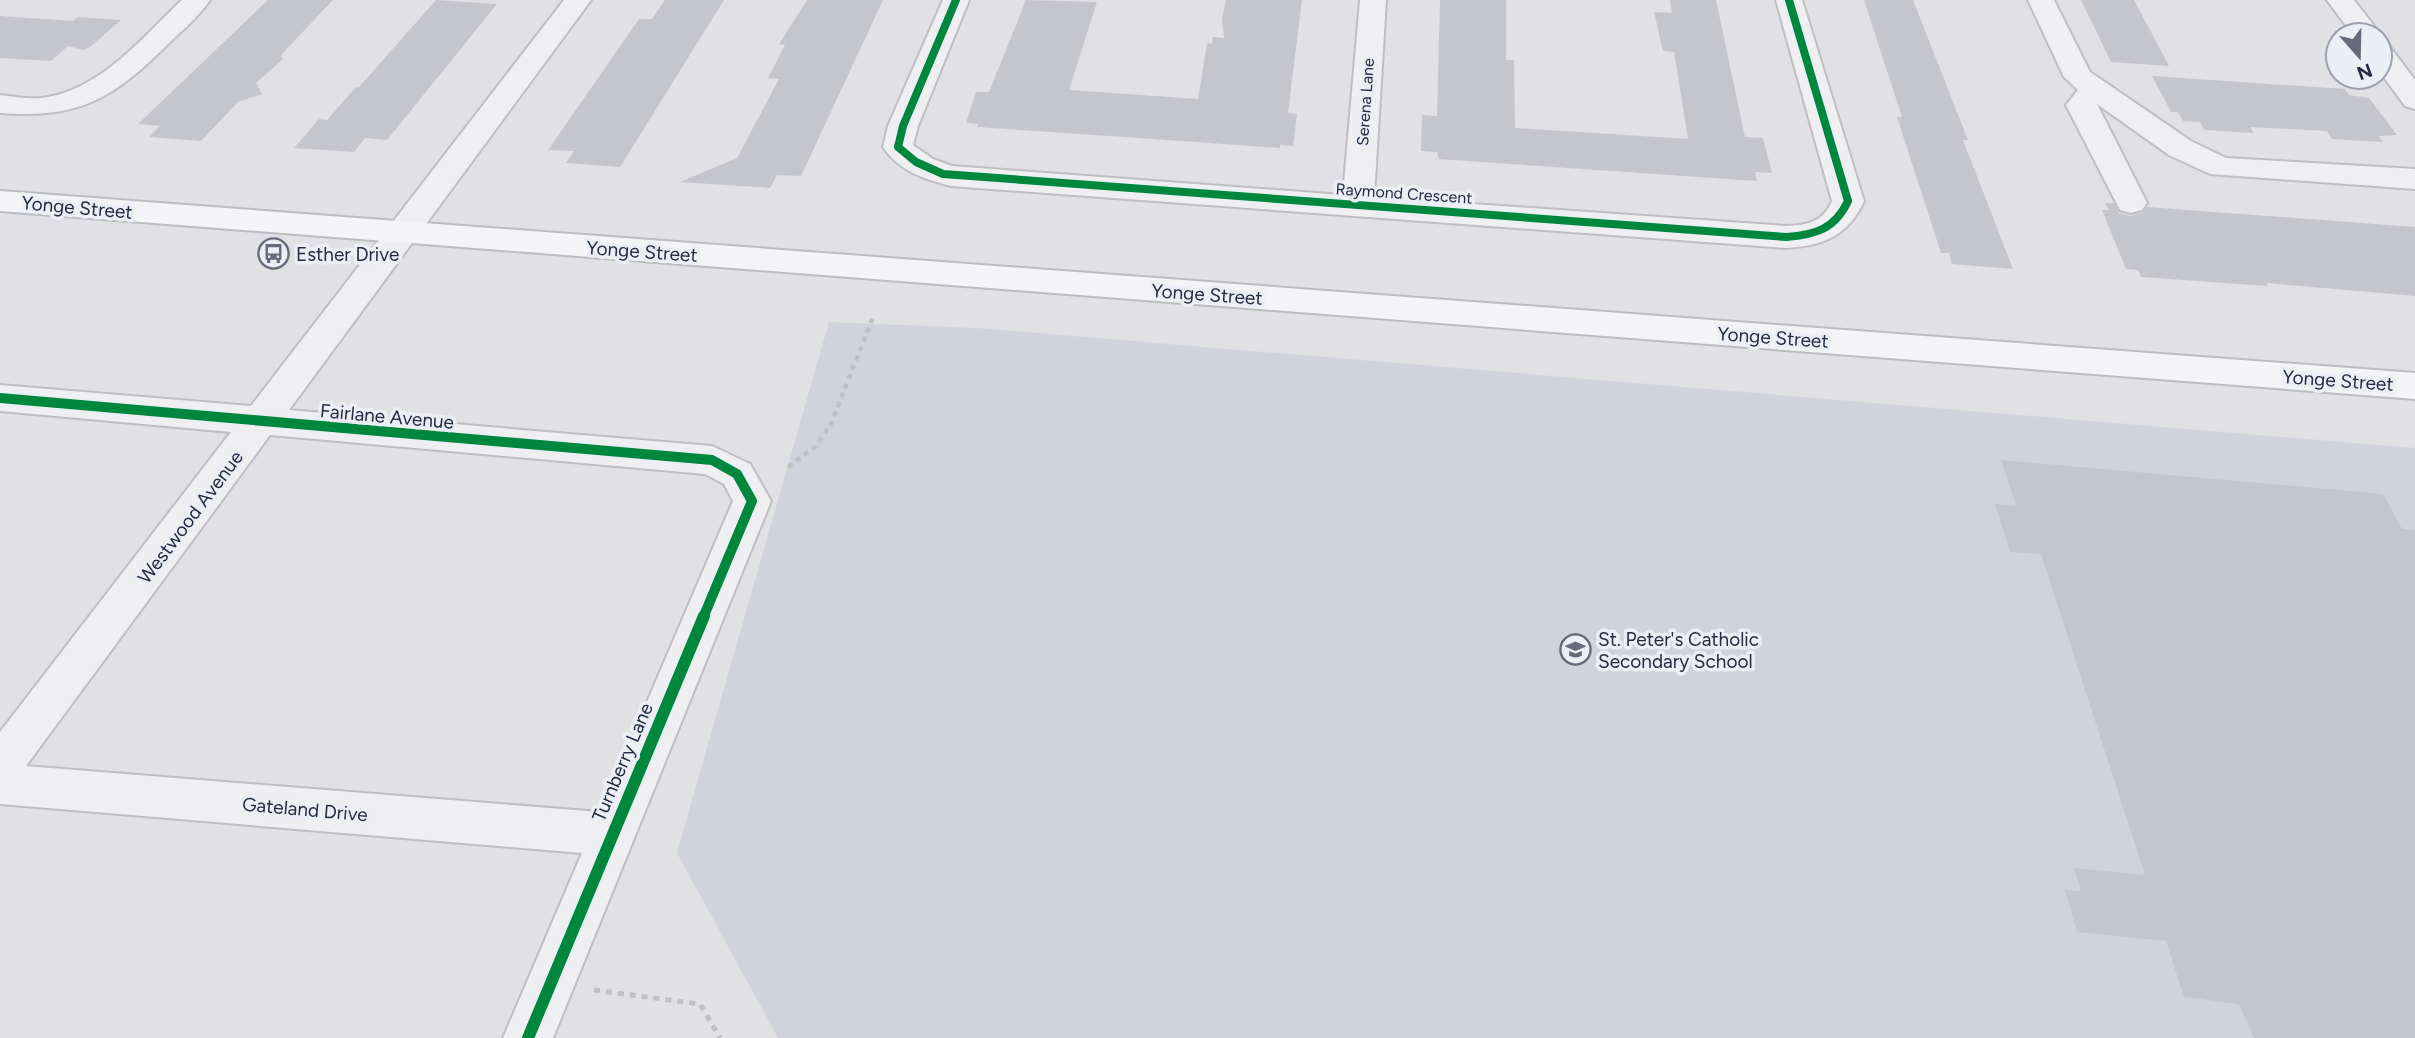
<svg xmlns="http://www.w3.org/2000/svg" width="2415" height="1038" viewBox="0 0 2415 1038" font-family="Figtree,sans-serif">
  <style>
    .built { fill: #d0d3dc }
    .building { fill: #c5c6cc }
    .lines { fill: none; stroke-linecap: round; stroke-linejoin: round }
    .minor-casing { stroke: #bebec3; stroke-width: 4 }
    .major-casing { stroke: #bbbdc3; stroke-width: 4 }
    .path-far1 { stroke: #bfbfc5; stroke-width: 4.5; stroke-dasharray: 5 5; stroke-linecap: butt }
    .path { stroke: #bfbfc5; stroke-width: 5; stroke-dasharray: 6 6; stroke-linecap: butt }
    .minor { fill: #efeff2; fill-rule: evenodd }
    .major { fill: #f4f4f6; fill-rule: evenodd }
    .cycleway-far2-casing { stroke: #eceef6; stroke-width: 11 }
    .cycleway-far1-casing { stroke: #eceef6; stroke-width: 14 }
    .cycleway-casing { stroke: #eceef6; stroke-width: 17 }
    .cycleway-far2 { stroke: #00873e; stroke-width: 8 }
    .cycleway-far1 { stroke: #00873e; stroke-width: 10 }
    .cycleway { stroke: #00873e; stroke-width: 12 }
    .labels { text-anchor: middle; stroke-width: 7; stroke-linejoin: round; paint-order: stroke }
    .far-street-label { font-size: 16px; fill: #252a40; stroke: #eceef6 }
    .street-label { font-size: 19px; fill: #252a40; stroke: #eceef6 }
    .poi-label { font-size: 19px; fill: #252a40; stroke: #eceef6; text-anchor: start }
  </style>
  <rect width="100%" height="100%" fill="#e0e0e5"/>
  <path class="built" d="M 829,322 L 976,328 L 2415,448 L 2415,1038 L 778,1038 L 677,853 Z"/>
  <path class="building" d="M 268,0 L 333,0 L 281,55 L 283,59 L 256,83 L 262,94 L 238,102 L 201,141 L 149,137 L 160,126 L 138,124 Z
    M 436,0 L 497,4 L 387,140 L 365,138 L 354,152 L 294,148 L 319,119 L 327,120 L 356,87 L 359,87 Z
    M 665,0 L 724,0 L 620,167 L 566,163 L 574,151 L 548,150 L 639,19 L 652,19 Z
    M 807,0 L 883,0 L 801,176 L 777,175 L 770,188 L 680,182 L 737,158 L 779,79 L 768,78 L 785,45 L 779,44 Z
    M 1026,0 L 1097,2 L 1069,90 L 1198,99 L 1207,43 L 1212,44 L 1213,37 L 1224,38 L 1222,18 L 1226,0 L 1302,0 L 1288,113 L 1297,114 L 1293,146 L 1280,145 L 1280,148 L 1125,137 L 977,127 L 978,124 L 966,123 L 976,92 L 989,92 Z
    M 1440,0 L 1506,0 L 1506,60 L 1514,60 L 1515,128 L 1688,139 L 1674,52 L 1663,51 L 1654,12 L 1672,13 L 1670,0 L 1716,0 L 1745,137 L 1763,138 L 1772,173 L 1755,172 L 1757,181 L 1439,159 L 1437,152 L 1421,151 L 1422,115 L 1437,116 Z
    M 1864,0 L 1913,0 L 1968,140 L 1963,140 L 2013,269 L 1952,264 L 1949,253 L 1941,253 L 1897,117 L 1902,117 Z
    M 2081,0 L 2134,0 L 2169,66 L 2111,62 Z
    M 0,16 L 73,21 L 78,17 L 121,20 L 90,47 L 83,50 L 68,46 L 51,61 L 0,58 Z
    M 2152,76 L 2345,89 L 2349,95 L 2369,98 L 2397,135 L 2379,136 L 2383,142 L 2332,139 L 2327,131 L 2250,127 L 2254,133 L 2204,130 L 2200,122 L 2183,121 L 2178,112 L 2171,112 Z
    M 2105,203 L 2114,203 L 2119,213 L 2130,216 L 2143,213 L 2147,207 L 2415,227 L 2415,296 L 2267,283 L 2268,286 L 2141,277 L 2138,270 L 2126,269 L 2102,210 L 2109,210 Z
    M 2001,460 L 2383,494 L 2402,529 L 2415,530 L 2415,1038 L 2254,1038 L 2239,1004 L 2184,997 L 2166,941 L 2077,932 L 2065,890 L 2081,891 L 2074,868 L 2145,875 L 2041,554 L 2010,552 L 1995,504 L 2016,506 Z"/>
  <g class="lines">
    <defs>
      <path id="minor" d="M 182,0 L 210,0 C 199,16 183,30 169,43 C 113,99 79,119 0,113 L 0,95 C 16,97 33,100 48,97 C 103,87 143,37 182,0 Z
        M 564,0 L 591,0 L 289,410 L 712,446 L 750,464 L 771,501 L 553,1038 L 503,1038 L 582,853 L 0,804 L 0,732 L 231,432 L 0,411 L 0,385 L 251,406 ZM 270,435 L 705,474 L 724,484 L 733,501 L 600,812 L 26,766 Z
        M 943,0 L 969,0 L 918,126 L 913,145 L 933,159 L 952,166 L 1343,195 L 1360,0 L 1386,0 L 1374,197 L 1786,226 C 1808,225 1823,222 1832,201 L 1776,0 L 1802,0 L 1864,201 C 1848,236 1823,246 1786,248 L 951,186 C 924,179 899,171 883,147 L 888,126 Z
        M 2028,0 L 2054,0 L 2090,72 L 2191,141 L 2226,158 L 2415,169 L 2415,189 L 2210,174 L 2169,155 L 2097,104 L 2147,203 L 2142,210 L 2131,213 L 2120,210 L 2066,105 L 2078,90 L 2064,77 Z
        M 2327,0 L 2354,0 L 2381,35 L 2353,35 Z
        M 2380,45 L 2390,47 L 2415,80 L 2415,109 L 2405,106 L 2380,72 Z"/>
      <path id="major" d="M 0,191 L 2415,373 L 2415,399 L 0,211 Z"/>
    </defs>
    <use href="#minor" class="minor-casing"/>
    <use href="#major" class="major-casing"/>
    <path class="path-far1" d="M 788,467 L 815,447 L 830,426 L 873,317"/>
    <path class="path" d="M 594,990 L 700,1004 L 720,1038"/>
    <use href="#minor" class="minor"/>
    <use href="#major" class="major"/>
    <defs>
      <path id="cycleway-far2" d="M 956,0 L 903,126 L 898,147 L 916,162 L 943,174 L 1786,237 C 1815,235 1835,229 1848,201 L 1789,0"/>
      <path id="cycleway-far1" d="M 0,398 L 712,460 L 737,474 L 752,501 L 703,618"/>
      <path id="cycleway" d="M 528,1038 L 704,616"/>
    </defs>
    <use href="#cycleway-far2" class="cycleway-far2-casing"/>
    <use href="#cycleway-far1" class="cycleway-far1-casing"/>
    <use href="#cycleway" class="cycleway-casing"/>
    <use href="#cycleway-far2" class="cycleway-far2"/>
    <use href="#cycleway-far1" class="cycleway-far1"/>
    <use href="#cycleway" class="cycleway"/>
  </g>
  <defs>
    <symbol id="bus-ring" viewBox="-11 -11 22 22"><circle r="9.5" fill="#eceef6" stroke="#666a7a" stroke-width="1.5"/><path d="M-5-6H5V4H4V6H2V4H-2V6H-4V4H-5ZM-3.5-4V0h7V-4ZM-3.5 1.2v1.5H-2V1.2ZM2 1.2v1.5H3.5V1.2Z" fill="#666a7a"/></symbol>
    <symbol id="school-ring" viewBox="-11 -11 22 22"><circle r="9.5" fill="#eceef6" stroke="#666a7a" stroke-width="1.5"/><path d="M0-5L7-2L0 1L-7-2ZM-4 1L0 2.5L4 1V4Q0 6-4 4Z" fill="#666a7a"/></symbol>
  </defs>
  <g fill-rule="evenodd">
    <use href="#bus-ring" x="256" y="236" width="35" height="35"/>
    <use href="#school-ring" x="1558" y="632" width="35" height="35"/>
  </g>
  <g class="labels">
    <g class="far-street-label">
      <text transform="translate(1365 102) rotate(-86)" y="6">Serena Lane</text>
      <text transform="translate(1404 193) rotate(4)" y="6">Raymond Crescent</text>
    </g>
    <g class="street-label">
      <text transform="translate(77 207) rotate(5)" y="7">Yonge Street</text>
      <text transform="translate(642 251) rotate(4)" y="7">Yonge Street</text>
      <text transform="translate(1207 294) rotate(4)" y="7">Yonge Street</text>
      <text transform="translate(1773 337) rotate(4)" y="7">Yonge Street</text>
      <text transform="translate(2338 380) rotate(4)" y="7">Yonge Street</text>
      <text transform="translate(387 416) rotate(5)" y="7">Fairlane Avenue</text>
      <text transform="translate(190 517) rotate(-53)" y="7">Westwood Avenue</text>
      <text transform="translate(622 762) rotate(-67)" y="7">Turnberry Lane</text>
      <text transform="translate(305 809) rotate(5)" y="7">Gateland Drive</text>
    </g>
    <g class="poi-label">
      <text x="296" y="261">Esther Drive</text>
      <text x="1598" y="646">St. Peter's Catholic<tspan x="1598" dy="22">Secondary School</tspan></text>
    </g>
  </g>
  <g transform="translate(2359 56) rotate(160)"><circle r="33" fill="#eceef6" stroke="#9ca0ad" stroke-width="2"/>
  <path d="M0-5L12 26L0 18L-12 26Z" fill="#666a7a"/>
  <text y="-10" font-size="19" font-weight="bold" text-anchor="middle" fill="#252a40">N</text>
  </g>
</svg>
